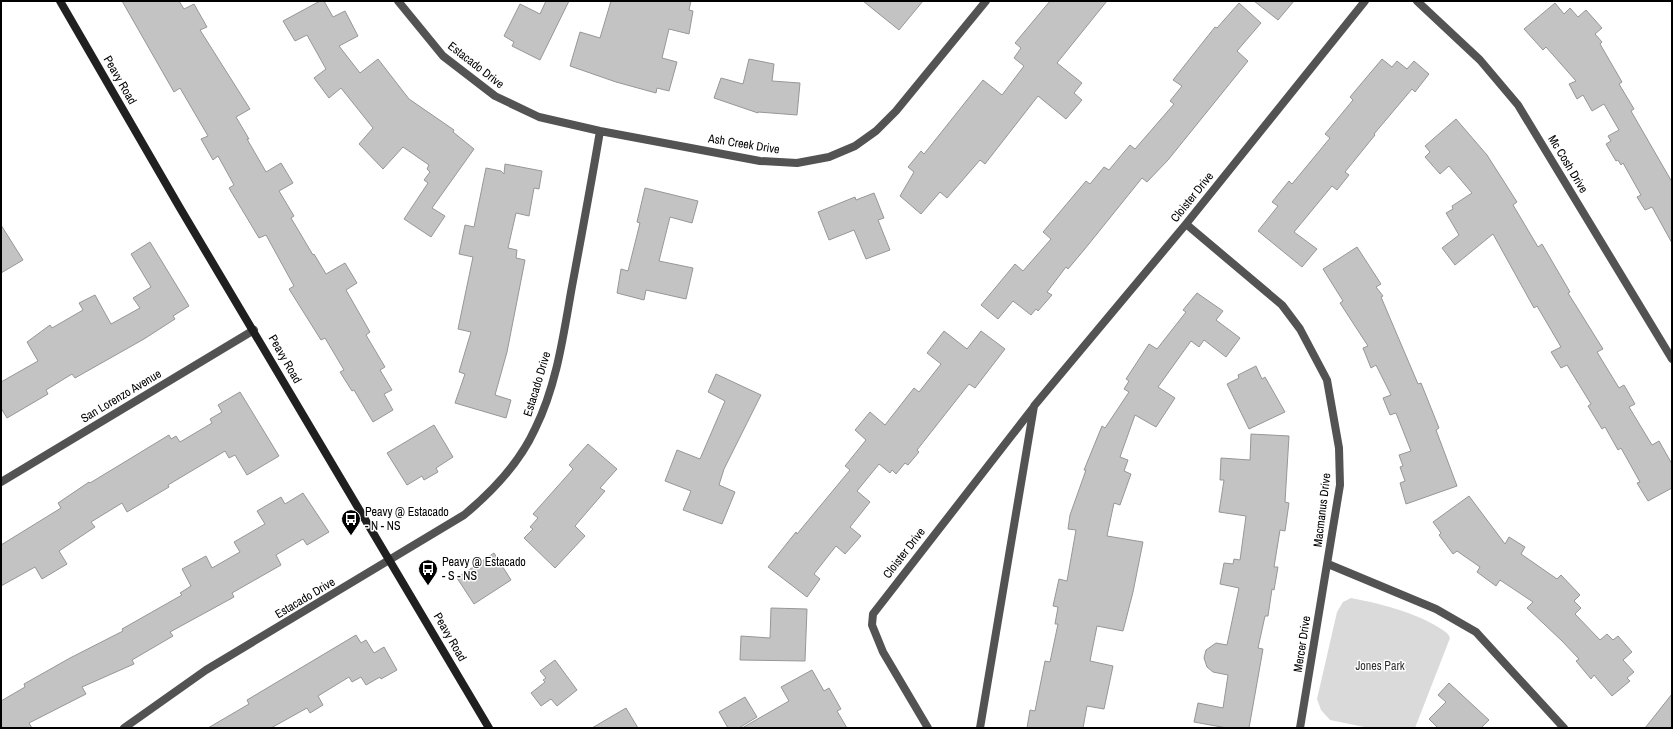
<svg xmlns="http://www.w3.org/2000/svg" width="1673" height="729" viewBox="0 0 1673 729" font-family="'Archivo Narrow',sans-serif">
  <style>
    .green { fill: #dadada }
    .building { fill: #c3c3c3; stroke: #979797 }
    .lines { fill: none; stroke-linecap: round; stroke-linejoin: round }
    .street { stroke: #535353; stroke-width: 8 }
    .secondary { stroke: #202020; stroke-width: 8 }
    .labels { text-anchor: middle; stroke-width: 3; stroke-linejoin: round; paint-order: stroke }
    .street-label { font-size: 12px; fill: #000; stroke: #fff }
    .poi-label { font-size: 12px; fill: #000; stroke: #fff; text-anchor: start }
    .park-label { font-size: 12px; fill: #313131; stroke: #fff }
  </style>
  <rect width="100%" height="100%" fill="#fff"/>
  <path class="green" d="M 1351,598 C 1382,604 1423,614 1448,634 L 1450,638 L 1415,728 L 1369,728 L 1330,720 L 1321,710 L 1317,699 L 1337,612 L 1343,602 Z"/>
  <path class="building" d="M 122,1 L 179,1 L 184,9 L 194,4 L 207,27 L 200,30 L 250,109 L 236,117 L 249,139 L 247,139 L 266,172 L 281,163 L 293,183 L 279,191 L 294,216 L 291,218 L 313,255 L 314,254 L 326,274 L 345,263 L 357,283 L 346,290 L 370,332 L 366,335 L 385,367 L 380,370 L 392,390 L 384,394 L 393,410 L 373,422 L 354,390 L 352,391 L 340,372 L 344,370 L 325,338 L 321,340 L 289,289 L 294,286 L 266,235 L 259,238 L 229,188 L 234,185 L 218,156 L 213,160 L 201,139 L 208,136 L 180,88 L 174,92 Z
    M 320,1 L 324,1 L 333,17 L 345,11 L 358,36 L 339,46 L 360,73 L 378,59 L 409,99 L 454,130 L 453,132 L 474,149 L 432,208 L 445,216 L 431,237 L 404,219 L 428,183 L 424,180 L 430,172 L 427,169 L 429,165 L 403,147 L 383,169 L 359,144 L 373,128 L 341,88 L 329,98 L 314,78 L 326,69 L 307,35 L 295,41 L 283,21 Z
    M 546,1 L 569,1 L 540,60 L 512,46 L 514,42 L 504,36 L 520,4 L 540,14 Z
    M 611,1 L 691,1 L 689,10 L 693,11 L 689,34 L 669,29 L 662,58 L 677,62 L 669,91 L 657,88 L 656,93 L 616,82 L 570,66 L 580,32 L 600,38 Z
    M 863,1 L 923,1 L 899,30 Z
    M 1050,1 L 1107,1 L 1057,63 L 1082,83 L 1074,93 L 1082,100 L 1066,119 L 1038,96 L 985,164 L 980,160 L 947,198 L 940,192 L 921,214 L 900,196 L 914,172 L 908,167 L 921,151 L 924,154 L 983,80 L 1002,95 L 1024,66 L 1014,58 L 1021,48 L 1015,43 Z
    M 1254,1 L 1294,1 L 1278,20 Z
    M 1239,3 L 1261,23 L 1237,51 L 1248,61 L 1168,160 L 1147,182 L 1142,178 L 1084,250 L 1068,269 L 1066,267 L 1047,292 L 1052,295 L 1038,311 L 1036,309 L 1031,315 L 1013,301 L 998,319 L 981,305 L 1015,264 L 1023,271 L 1051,239 L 1043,232 L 1086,181 L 1090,184 L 1104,167 L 1109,170 L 1130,145 L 1135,149 L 1174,104 L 1170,101 L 1182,86 L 1173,80 L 1215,27 L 1217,28 Z
    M 1555,3 L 1564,14 L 1570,8 L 1578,17 L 1586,10 L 1602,28 L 1595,34 L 1602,42 L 1600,44 L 1622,82 L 1619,84 L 1634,109 L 1631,111 L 1672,182 L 1672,243 L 1652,207 L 1645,210 L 1637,197 L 1641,195 L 1623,163 L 1621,165 L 1618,160 L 1616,161 L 1606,144 L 1611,141 L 1608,136 L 1619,130 L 1604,104 L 1592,111 L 1583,95 L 1577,99 L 1569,84 L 1576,81 L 1546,47 L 1543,50 L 1524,29 Z
    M 749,59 L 774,64 L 772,81 L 800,83 L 797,115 L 758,112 L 758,113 L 714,98 L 721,78 L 743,84 Z
    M 1382,59 L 1392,67 L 1397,61 L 1407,69 L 1414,61 L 1429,74 L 1415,92 L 1412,89 L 1374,134 L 1375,135 L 1345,172 L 1349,175 L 1337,190 L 1332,186 L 1294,232 L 1317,249 L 1302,267 L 1258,231 L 1278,206 L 1272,202 L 1289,181 L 1292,184 L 1330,138 L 1325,134 L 1353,100 L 1350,97 Z
    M 1456,119 L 1487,155 L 1517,202 L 1513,205 L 1538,247 L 1542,244 L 1570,292 L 1568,293 L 1603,349 L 1597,352 L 1619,388 L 1624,385 L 1635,404 L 1629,407 L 1652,445 L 1659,441 L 1672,464 L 1672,488 L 1648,501 L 1637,483 L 1640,482 L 1621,448 L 1618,450 L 1605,427 L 1602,429 L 1588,406 L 1591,404 L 1567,365 L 1561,368 L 1551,352 L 1561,347 L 1537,306 L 1534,308 L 1493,234 L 1455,265 L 1442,248 L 1459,235 L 1446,213 L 1453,209 L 1452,206 L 1472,193 L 1449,166 L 1440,174 L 1425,157 L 1430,152 L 1425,146 Z
    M 505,164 L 542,171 L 539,189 L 534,188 L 529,216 L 516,213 L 508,248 L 517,250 L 516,258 L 525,260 L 507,352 L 495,395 L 511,400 L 506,418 L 455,403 L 465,374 L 459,372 L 471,332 L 458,329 L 473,257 L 459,254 L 465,225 L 474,227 L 486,168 L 501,171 L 504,174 Z
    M 645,188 L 698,201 L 692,223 L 670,217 L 659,261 L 693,268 L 686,299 L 646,290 L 644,300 L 617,293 L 621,269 L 628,271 L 640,223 L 637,222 Z
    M 874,193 L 884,218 L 878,220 L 890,250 L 866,259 L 854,230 L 829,240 L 818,212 L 855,197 L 856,200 Z
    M 1,225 L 23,260 L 1,273 Z
    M 150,242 L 189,306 L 173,316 L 175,319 L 144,339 L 75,378 L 72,374 L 46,390 L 48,394 L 7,418 L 1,408 L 1,382 L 38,361 L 27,342 L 50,325 L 52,328 L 83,310 L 79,303 L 95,295 L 111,324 L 140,308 L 133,298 L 151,287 L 131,254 Z
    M 1357,247 L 1381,284 L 1376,287 L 1383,296 L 1381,297 L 1418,384 L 1421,383 L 1439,428 L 1436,430 L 1457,486 L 1406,504 L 1400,483 L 1405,481 L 1400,467 L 1403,466 L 1399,455 L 1411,451 L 1396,413 L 1390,415 L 1383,398 L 1391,395 L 1376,365 L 1371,368 L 1363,348 L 1368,346 L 1340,303 L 1343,301 L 1323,269 Z
    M 1197,293 L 1223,311 L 1216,320 L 1240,338 L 1226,357 L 1204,340 L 1199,347 L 1191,341 L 1158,387 L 1175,398 L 1156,427 L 1135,415 L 1120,457 L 1128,460 L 1124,471 L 1131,474 L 1120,505 L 1114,503 L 1107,536 L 1143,542 L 1133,592 L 1123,631 L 1097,626 L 1090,661 L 1113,666 L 1104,709 L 1087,706 L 1083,728 L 1027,728 L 1030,710 L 1035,711 L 1045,661 L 1050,662 L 1058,624 L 1055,624 L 1058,607 L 1053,606 L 1059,579 L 1067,581 L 1076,530 L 1068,529 L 1070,515 L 1086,470 L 1084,470 L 1102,426 L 1105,428 L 1129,392 L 1124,389 L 1129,381 L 1126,379 L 1149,344 L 1157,349 L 1186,312 L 1183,310 Z
    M 944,331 L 967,349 L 981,331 L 1005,349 L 975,388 L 969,384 L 917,450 L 919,452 L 908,465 L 905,463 L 896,474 L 892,470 L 890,473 L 879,464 L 857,491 L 870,502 L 850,527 L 861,536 L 845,554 L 836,546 L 814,574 L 820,579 L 807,597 L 768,567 L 796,532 L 797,534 L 850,470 L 845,466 L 866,440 L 855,430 L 870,412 L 885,425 L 914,388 L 919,392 L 941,364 L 927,353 Z
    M 1256,366 L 1262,379 L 1265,377 L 1285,412 L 1249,429 L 1227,384 L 1239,378 L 1238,375 Z
    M 716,374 L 761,395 L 724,469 L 719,485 L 735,492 L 722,524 L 683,510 L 691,491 L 665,481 L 677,450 L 700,459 L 725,401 L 708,392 Z
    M 240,392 L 279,456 L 247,475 L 235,455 L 229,458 L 225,451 L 168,485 L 169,487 L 127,512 L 122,503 L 91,522 L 95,527 L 59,551 L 67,564 L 42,579 L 35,567 L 1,586 L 1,545 L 61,508 L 58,503 L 89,482 L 90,483 L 169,435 L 171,439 L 176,436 L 180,442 L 212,423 L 210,419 L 222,412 L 218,405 Z
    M 434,425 L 453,457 L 436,468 L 438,472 L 424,480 L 422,476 L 407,485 L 387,453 Z
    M 1251,434 L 1289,436 L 1285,502 L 1289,503 L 1285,531 L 1280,530 L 1274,567 L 1278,567 L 1274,590 L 1272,589 L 1268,616 L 1265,616 L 1258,648 L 1263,649 L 1249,728 L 1227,728 L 1194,722 L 1198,703 L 1223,708 L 1228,675 L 1213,672 L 1207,667 L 1204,658 L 1206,650 L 1216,643 L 1227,645 L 1239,588 L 1220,584 L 1224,563 L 1233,564 L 1234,559 L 1240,560 L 1246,516 L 1219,512 L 1224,480 L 1220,480 L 1221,458 L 1250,460 Z
    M 588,444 L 617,469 L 600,488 L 605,491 L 575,526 L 585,536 L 555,568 L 524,538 L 533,529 L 530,527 L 538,518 L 533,514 L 573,469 L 569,465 Z
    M 303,493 L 329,532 L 307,545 L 303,539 L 276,555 L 281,565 L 232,593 L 234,597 L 170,632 L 173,636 L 132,660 L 134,664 L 82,687 L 86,694 L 29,723 L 32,728 L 1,728 L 1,701 L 25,687 L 24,684 L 70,658 L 123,631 L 122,629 L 182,595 L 180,593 L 191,586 L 182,569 L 206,556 L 212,568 L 240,552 L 234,542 L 265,524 L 257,511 L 281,497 L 285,504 Z
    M 1469,496 L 1505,544 L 1509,537 L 1525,547 L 1521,554 L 1557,579 L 1561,575 L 1580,595 L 1574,601 L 1581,608 L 1575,614 L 1600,640 L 1607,634 L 1613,640 L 1618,636 L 1632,652 L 1623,660 L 1634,672 L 1627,678 L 1630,681 L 1612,696 L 1594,675 L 1591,679 L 1576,661 L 1579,659 L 1562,641 L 1527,608 L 1533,602 L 1500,580 L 1496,586 L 1477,572 L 1480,567 L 1457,551 L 1453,554 L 1439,535 L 1441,533 L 1433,522 Z
    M 494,553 L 511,580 L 474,604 L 457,578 Z
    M 771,608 L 807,609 L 805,661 L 740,660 L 741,636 L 770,638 Z
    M 356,635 L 361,643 L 366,640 L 374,653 L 384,647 L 397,670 L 381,679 L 380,677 L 366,685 L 361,677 L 352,682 L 349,677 L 318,696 L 323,705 L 310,713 L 307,708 L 271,728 L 208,728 L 249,704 L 247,700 Z
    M 555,660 L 577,690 L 557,706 L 551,699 L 541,706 L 531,693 L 545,682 L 543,680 L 546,678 L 540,671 Z
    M 812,670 L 824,691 L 829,688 L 841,709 L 837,711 L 847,728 L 742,728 L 789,701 L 781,687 Z
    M 1449,683 L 1489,720 L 1481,728 L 1438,728 L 1429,719 L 1446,702 L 1438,695 Z
    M 1672,694 L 1672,728 L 1645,728 Z
    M 745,697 L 757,717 L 739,728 L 728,728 L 719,712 Z
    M 626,708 L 638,728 L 592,728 Z"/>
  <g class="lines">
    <path class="street" d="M 398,1 L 443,56 L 495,96 L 539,117 L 600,131 L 760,161 L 797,163 L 829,157 L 855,146 L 876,131 L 896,111 L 986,1
      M 1417,1 L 1480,60 L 1518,105 L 1672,359
      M 1186,224 L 1282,305 L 1300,329 L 1327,380 L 1339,448 L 1340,485 L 1300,728
      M 1,482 L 254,330
      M 1328,564 L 1436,609 L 1476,632 L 1564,728
      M 124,728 L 206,670 L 464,515 C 493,491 519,464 535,429 C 556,387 563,338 571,292 C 581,238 591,185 600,131
      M 928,728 L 883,652 L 872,625 L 873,614 L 1033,408
      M 980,728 L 1034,406 L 1186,224 L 1365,1"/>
    <path class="secondary" d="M 60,1 L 180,208 L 489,728"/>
  </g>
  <defs>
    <symbol id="bus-pin" viewBox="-11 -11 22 30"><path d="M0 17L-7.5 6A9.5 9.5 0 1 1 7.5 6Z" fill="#000" stroke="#fff"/><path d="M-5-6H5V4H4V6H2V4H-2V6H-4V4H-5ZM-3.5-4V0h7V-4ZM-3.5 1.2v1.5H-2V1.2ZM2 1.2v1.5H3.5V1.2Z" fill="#fff"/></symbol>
  </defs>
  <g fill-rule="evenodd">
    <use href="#bus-pin" x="340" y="508" width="22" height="30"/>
    <use href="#bus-pin" x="417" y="558" width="22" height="30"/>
  </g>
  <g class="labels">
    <g class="street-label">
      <text transform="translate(476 65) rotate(38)" y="4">Estacado Drive</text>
      <text transform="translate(120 80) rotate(60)" y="4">Peavy Road</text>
      <text transform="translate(744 144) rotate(9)" y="4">Ash Creek Drive</text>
      <text transform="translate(1568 164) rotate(59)" y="4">Mc Cosh Drive</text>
      <text transform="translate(1192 197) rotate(-51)" y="4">Cloister Drive</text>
      <text transform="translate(285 359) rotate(60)" y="4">Peavy Road</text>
      <text transform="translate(537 384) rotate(-73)" y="4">Estacado Drive</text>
      <text transform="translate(121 396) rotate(-31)" y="4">San Lorenzo Avenue</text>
      <text transform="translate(1322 510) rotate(-83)" y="4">Macmanus Drive</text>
      <text transform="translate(904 553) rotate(-52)" y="4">Cloister Drive</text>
      <text transform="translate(305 598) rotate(-31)" y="4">Estacado Drive</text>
      <text transform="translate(450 637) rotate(60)" y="4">Peavy Road</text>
      <text transform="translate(1302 644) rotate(-81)" y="4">Mercer Drive</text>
    </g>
    <g class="poi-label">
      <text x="365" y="516">Peavy @ Estacado<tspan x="365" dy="14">- N - NS</tspan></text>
      <text x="442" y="566">Peavy @ Estacado<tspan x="442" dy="14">- S - NS</tspan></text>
    </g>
    <g class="park-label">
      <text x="1380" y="670">Jones Park</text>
    </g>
  </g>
  <rect width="1673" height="729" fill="none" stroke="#000000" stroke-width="4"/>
</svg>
